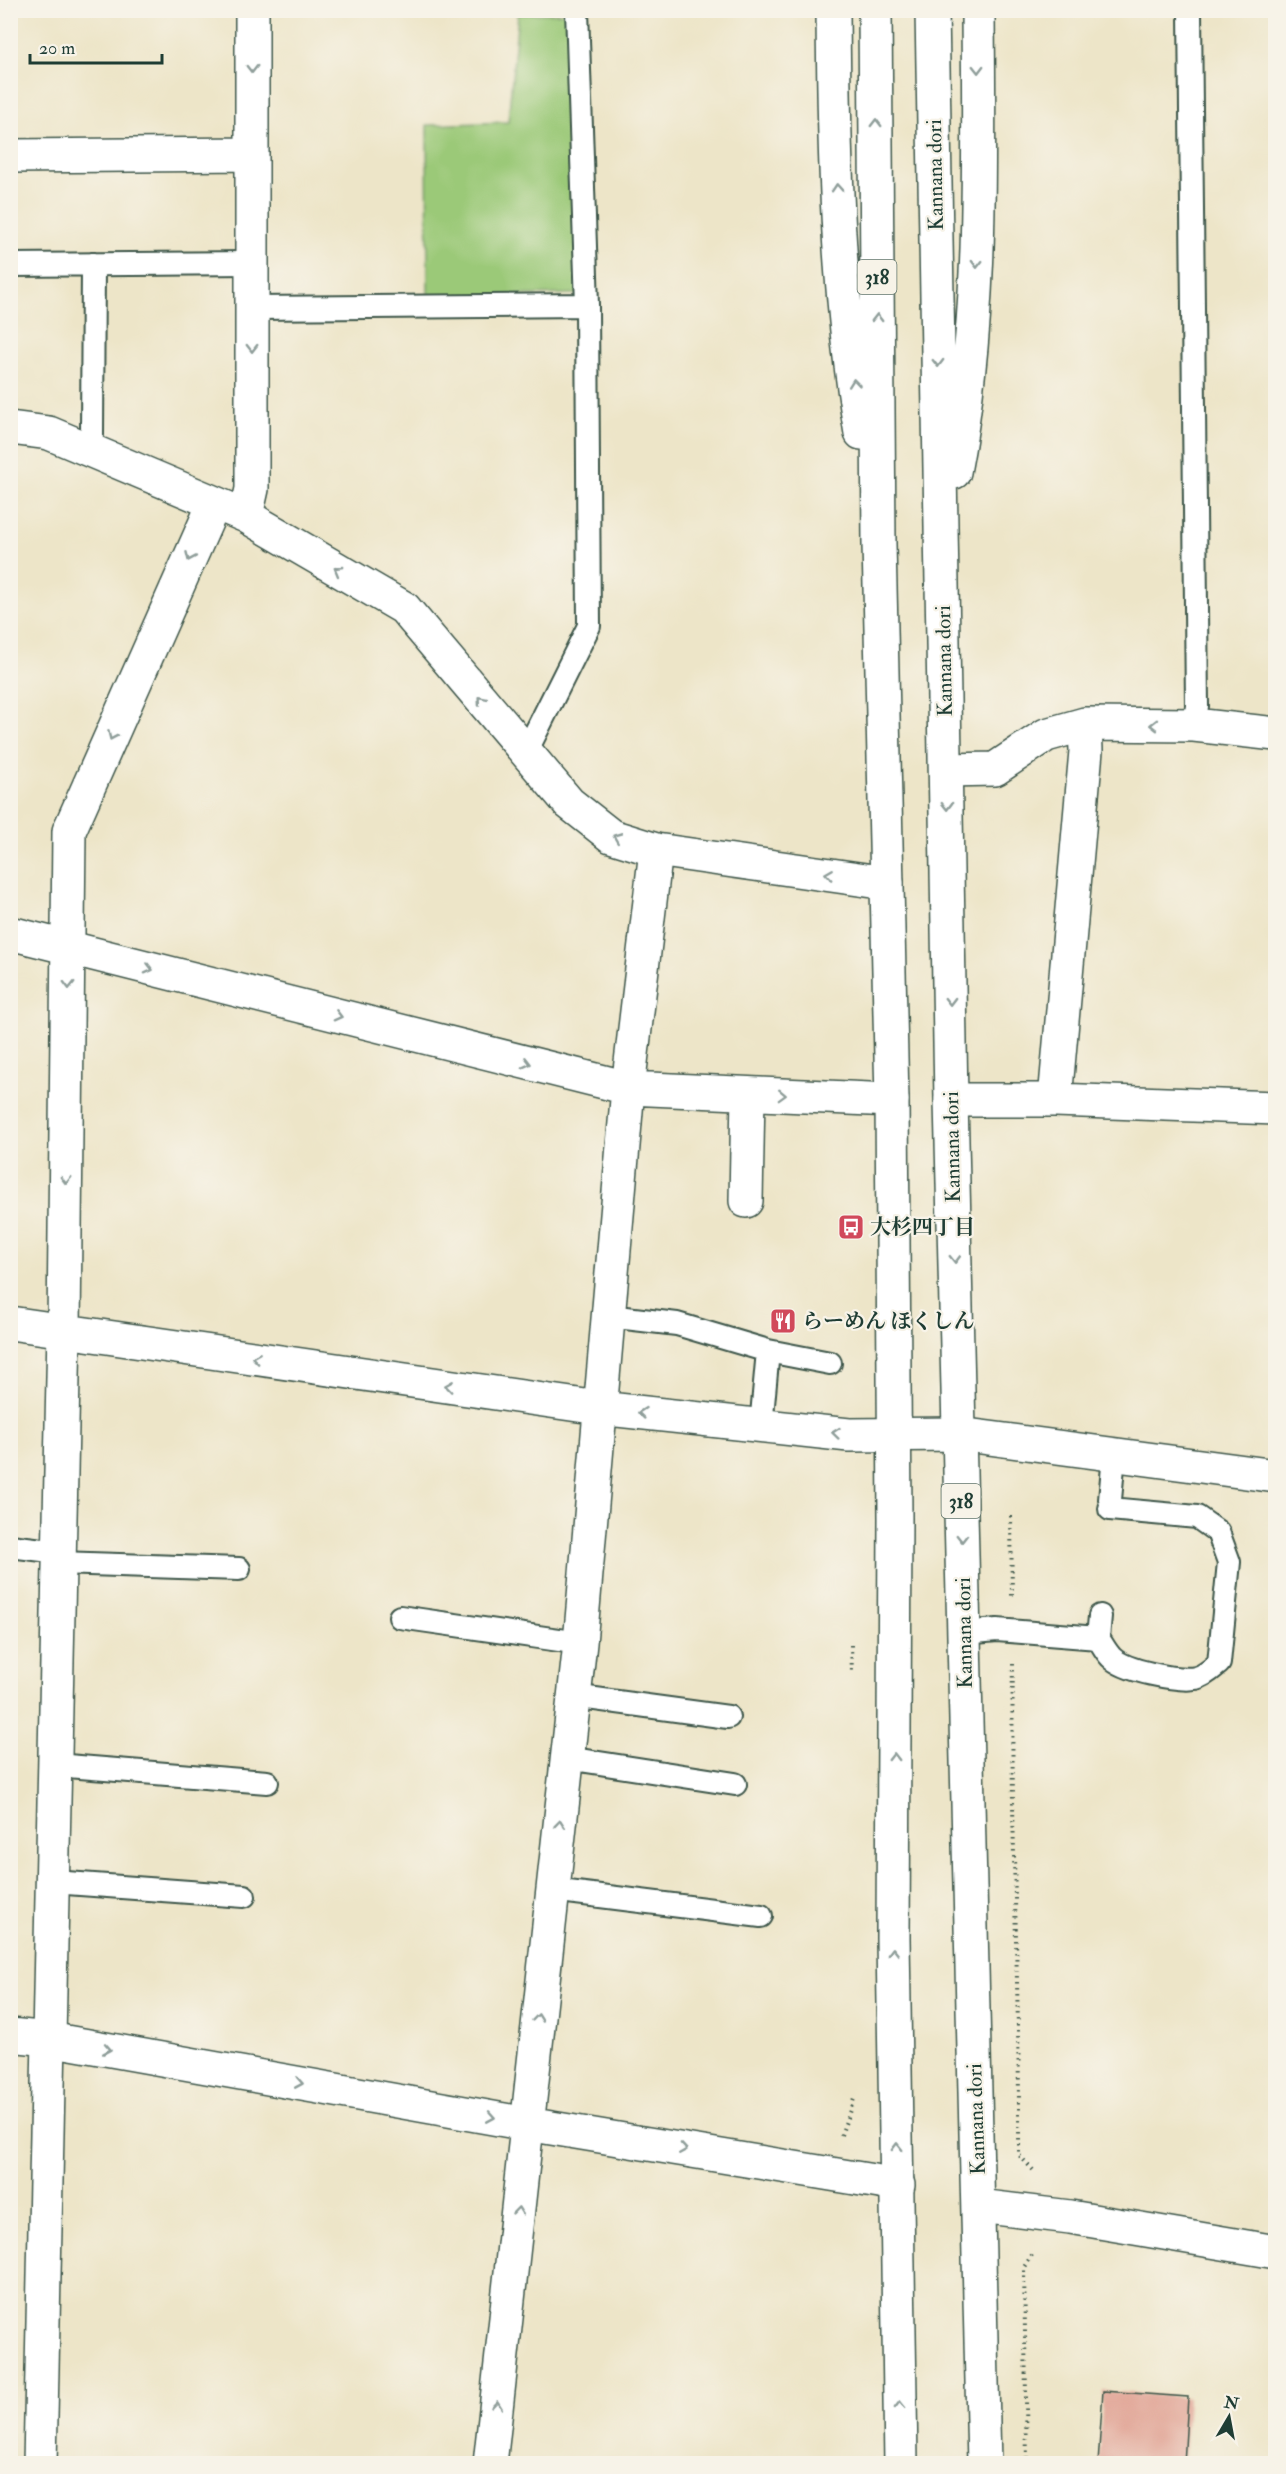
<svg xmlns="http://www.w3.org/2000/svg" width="1286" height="2474" viewBox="0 0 1286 2474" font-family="'IM FELL Double Pica','Noto Serif JP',serif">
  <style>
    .green { fill: #9bc978; stroke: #5d8356; stroke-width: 1.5 }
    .building { fill: #e1a596 }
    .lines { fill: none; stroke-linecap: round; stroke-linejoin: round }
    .lane-casing { stroke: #3e564a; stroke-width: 26 }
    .street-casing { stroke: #3e564a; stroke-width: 36 }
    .primary-casing { stroke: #3e564a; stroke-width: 36 }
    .path { stroke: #3e564a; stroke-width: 4; stroke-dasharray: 1.5 4.5; stroke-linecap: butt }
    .lane { stroke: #fff; stroke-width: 22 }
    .street { stroke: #fff; stroke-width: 33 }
    .primary { stroke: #fff; stroke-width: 33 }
    .oneway { stroke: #8f9e9a }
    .labels { text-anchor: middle; stroke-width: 4.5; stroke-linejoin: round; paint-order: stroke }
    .shield { fill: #f7f3e8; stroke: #60746a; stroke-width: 1.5 }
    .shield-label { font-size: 20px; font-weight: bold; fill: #1f3d34 }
    .street-label { font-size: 21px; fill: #1f3d34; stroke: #f7f3e8 }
    .poi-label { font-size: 21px; font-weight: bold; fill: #1f3d34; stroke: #f7f3e8; text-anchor: start }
  </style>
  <rect width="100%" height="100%" fill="#f7f3e8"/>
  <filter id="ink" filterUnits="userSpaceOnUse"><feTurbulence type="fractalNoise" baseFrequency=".0167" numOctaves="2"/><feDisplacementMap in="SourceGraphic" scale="12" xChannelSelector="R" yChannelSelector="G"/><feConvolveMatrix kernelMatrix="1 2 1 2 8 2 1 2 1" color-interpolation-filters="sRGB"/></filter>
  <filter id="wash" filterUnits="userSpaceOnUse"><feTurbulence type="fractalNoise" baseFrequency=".008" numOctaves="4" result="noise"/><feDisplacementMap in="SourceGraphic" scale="24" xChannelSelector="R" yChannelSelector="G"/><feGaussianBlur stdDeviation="1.35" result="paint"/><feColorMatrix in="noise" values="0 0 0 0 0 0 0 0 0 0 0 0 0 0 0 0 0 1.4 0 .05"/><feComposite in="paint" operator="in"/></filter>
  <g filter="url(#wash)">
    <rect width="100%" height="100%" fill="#ede5c8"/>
    <path class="green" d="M 570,13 L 580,294 L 428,297 L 427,125 L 508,122 L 518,14 Z"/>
    <g id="blocks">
      <path class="building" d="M 1103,2391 L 1188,2397 L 1184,2464 L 1098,2464 Z"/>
    </g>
  </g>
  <g filter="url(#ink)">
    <use href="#blocks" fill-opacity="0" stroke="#3e564a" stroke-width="1.5"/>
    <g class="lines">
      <defs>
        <path id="lane" d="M 1190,10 L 1197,706 L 1194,725
          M 10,265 L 252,263
          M 252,308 L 587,305
          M 87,451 L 92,435 L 93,264
          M 526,752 L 589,626 L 587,305 L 577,10
          M 608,1316 L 677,1324 L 768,1351 L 830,1363
          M 761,1426 L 768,1351
          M 1110,1500 L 1114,1455
          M 10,1546 L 59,1552
          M 59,1563 L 239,1569
          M 400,1617 L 580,1643
          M 964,1633 L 997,1630 L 1098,1638 L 1100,1616
          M 1098,1638 C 1102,1644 1106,1652 1111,1657 C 1124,1671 1178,1681 1196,1678 C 1205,1676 1213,1668 1219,1663 L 1229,1562 L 1218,1532 L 1197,1517 L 1110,1509
          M 573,1696 L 728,1717
          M 567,1758 L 735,1784
          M 55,1765 L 267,1782
          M 53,1882 L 244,1896
          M 552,1890 L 761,1916"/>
        <path id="street" d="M 10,156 L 252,154
          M 10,428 L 49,433 L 246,516 L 404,608 L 569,803 L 611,836 L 656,850 L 887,883
          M 246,516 L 252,489 L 252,10
          M 947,770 L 995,769 L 1046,735 L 1085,724 L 1194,725 L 1276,734
          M 10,933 L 628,1088 L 892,1100
          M 951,1100 L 1055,1100 L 1276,1108
          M 1055,1100 L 1086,751 L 1085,724
          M 746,1201 L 748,1094
          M 10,1323 L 599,1408 L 849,1435 L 959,1434 L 1276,1476
          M 10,2035 L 49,2039 L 527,2124 L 898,2185
          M 979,2206 L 1070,2217 L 1276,2252
          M 40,2464 L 64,1330 L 69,831 L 214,504
          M 490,2464 L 580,1643 L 628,1088 L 656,850"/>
        <path id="primary" d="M 833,10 C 834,151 837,294 861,433
          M 875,10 L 879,544 L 892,1100 L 895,1518 L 893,1938 L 901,2464
          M 932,10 L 951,1100 L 984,2464
          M 954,472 C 983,320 979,165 978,10"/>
      </defs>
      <use href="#lane" class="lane-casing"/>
      <use href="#street" class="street-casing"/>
      <use href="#primary" class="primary-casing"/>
      <path class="path" d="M 1011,1516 L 1012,1597
        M 851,1645 L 852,1672
        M 1013,1664 C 1010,1828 1020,1991 1019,2155 L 1035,2172
        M 841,2135 L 854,2099
        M 1027,2464 L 1024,2267 L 1034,2252"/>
      <use href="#lane" class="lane"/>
      <use href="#street" class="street"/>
      <use href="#primary" class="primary"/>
    </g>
    <defs><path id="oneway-chevron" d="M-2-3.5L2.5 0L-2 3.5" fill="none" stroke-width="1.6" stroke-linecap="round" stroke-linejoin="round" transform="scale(1.5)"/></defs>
    <g class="oneway">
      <use href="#oneway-chevron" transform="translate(252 69) rotate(90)"/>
      <use href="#oneway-chevron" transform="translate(978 69) rotate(89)"/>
      <use href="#oneway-chevron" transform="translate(876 123) rotate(-90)"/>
      <use href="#oneway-chevron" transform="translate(837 188) rotate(-94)"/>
      <use href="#oneway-chevron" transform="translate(977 264) rotate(91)"/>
      <use href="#oneway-chevron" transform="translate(877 318) rotate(-90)"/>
      <use href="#oneway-chevron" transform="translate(252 348) rotate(90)"/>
      <use href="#oneway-chevron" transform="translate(938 363) rotate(89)"/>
      <use href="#oneway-chevron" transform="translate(854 383) rotate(-96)"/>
      <use href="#oneway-chevron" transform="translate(190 557) rotate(114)"/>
      <use href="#oneway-chevron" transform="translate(338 570) rotate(-150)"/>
      <use href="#oneway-chevron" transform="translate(481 700) rotate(-130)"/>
      <use href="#oneway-chevron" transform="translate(1154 725) rotate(-180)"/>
      <use href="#oneway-chevron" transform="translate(112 736) rotate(114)"/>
      <use href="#oneway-chevron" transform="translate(947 806) rotate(89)"/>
      <use href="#oneway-chevron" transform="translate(617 837) rotate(-158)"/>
      <use href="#oneway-chevron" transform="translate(829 874) rotate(-172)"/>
      <use href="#oneway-chevron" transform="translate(149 969) rotate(14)"/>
      <use href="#oneway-chevron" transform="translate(69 985) rotate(91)"/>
      <use href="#oneway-chevron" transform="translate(950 1001) rotate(89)"/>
      <use href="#oneway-chevron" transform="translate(338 1016) rotate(14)"/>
      <use href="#oneway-chevron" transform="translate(527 1063) rotate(14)"/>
      <use href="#oneway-chevron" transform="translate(782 1095) rotate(2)"/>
      <use href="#oneway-chevron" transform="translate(66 1180) rotate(91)"/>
      <use href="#oneway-chevron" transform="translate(955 1259) rotate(89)"/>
      <use href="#oneway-chevron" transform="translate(256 1358) rotate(-172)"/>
      <use href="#oneway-chevron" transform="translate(449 1386) rotate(-172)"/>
      <use href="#oneway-chevron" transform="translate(642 1413) rotate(-174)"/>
      <use href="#oneway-chevron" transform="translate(836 1433) rotate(-174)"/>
      <use href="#oneway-chevron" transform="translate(962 1538) rotate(89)"/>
      <use href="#oneway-chevron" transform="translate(894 1757) rotate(-90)"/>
      <use href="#oneway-chevron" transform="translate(560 1824) rotate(-84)"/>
      <use href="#oneway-chevron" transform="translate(893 1952) rotate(-91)"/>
      <use href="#oneway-chevron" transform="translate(538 2018) rotate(-84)"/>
      <use href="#oneway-chevron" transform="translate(107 2049) rotate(10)"/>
      <use href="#oneway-chevron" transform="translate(299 2083) rotate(10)"/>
      <use href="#oneway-chevron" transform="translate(491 2117) rotate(10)"/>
      <use href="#oneway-chevron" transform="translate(897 2147) rotate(-91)"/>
      <use href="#oneway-chevron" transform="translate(683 2149) rotate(9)"/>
      <use href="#oneway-chevron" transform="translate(518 2211) rotate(-84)"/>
      <use href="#oneway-chevron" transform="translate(497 2405) rotate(-84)"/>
      <use href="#oneway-chevron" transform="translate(900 2405) rotate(-91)"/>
    </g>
  </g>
  <defs>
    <symbol id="bus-square" viewBox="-11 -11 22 22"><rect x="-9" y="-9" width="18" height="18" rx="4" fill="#d1495b" stroke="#f7f3e8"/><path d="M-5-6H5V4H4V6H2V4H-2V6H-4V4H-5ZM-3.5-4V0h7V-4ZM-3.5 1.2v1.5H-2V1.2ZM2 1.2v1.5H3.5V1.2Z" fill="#fff"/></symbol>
    <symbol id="restaurant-square" viewBox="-11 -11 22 22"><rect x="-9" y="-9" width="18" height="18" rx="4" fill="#d1495b" stroke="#f7f3e8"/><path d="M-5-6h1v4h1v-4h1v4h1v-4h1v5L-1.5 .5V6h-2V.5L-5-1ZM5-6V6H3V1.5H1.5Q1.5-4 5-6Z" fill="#fff"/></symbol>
  </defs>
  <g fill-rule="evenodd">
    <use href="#bus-square" x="836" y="1212" width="30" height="30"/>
    <use href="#restaurant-square" x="768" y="1306" width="30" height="30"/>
  </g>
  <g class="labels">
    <g class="shield">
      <rect x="857.5" y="260" width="39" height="34" rx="4.5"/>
      <rect x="941.5" y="1484" width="39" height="34" rx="4.5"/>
    </g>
    <g class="shield-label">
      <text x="877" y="284">318</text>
      <text x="961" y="1508">318</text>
    </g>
    <g class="street-label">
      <text transform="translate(935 175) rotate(-91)" y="7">Kannana dori</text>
      <text transform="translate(944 661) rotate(-91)" y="7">Kannana dori</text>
      <text transform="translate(952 1147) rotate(-91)" y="7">Kannana dori</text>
      <text transform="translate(964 1633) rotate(-91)" y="7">Kannana dori</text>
      <text transform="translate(976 2119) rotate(-92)" y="7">Kannana dori</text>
    </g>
    <g class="poi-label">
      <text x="870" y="1234">大杉四丁目</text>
      <text x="802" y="1328">らーめん ほくしん</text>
    </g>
  </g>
  <rect width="1286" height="2474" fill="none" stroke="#f7f3e8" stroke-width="36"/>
  <g transform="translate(1229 2417) rotate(10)" stroke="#f7f3e8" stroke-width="4.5" paint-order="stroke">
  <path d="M0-4.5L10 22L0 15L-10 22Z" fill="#1f3d34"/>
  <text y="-9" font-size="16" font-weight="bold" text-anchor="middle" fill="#1f3d34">N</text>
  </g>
  <path d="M30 54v9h132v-9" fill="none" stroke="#1f3d34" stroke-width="3"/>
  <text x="39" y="54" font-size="18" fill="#1f3d34" stroke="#f7f3e8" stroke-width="4.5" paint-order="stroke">20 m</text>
</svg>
